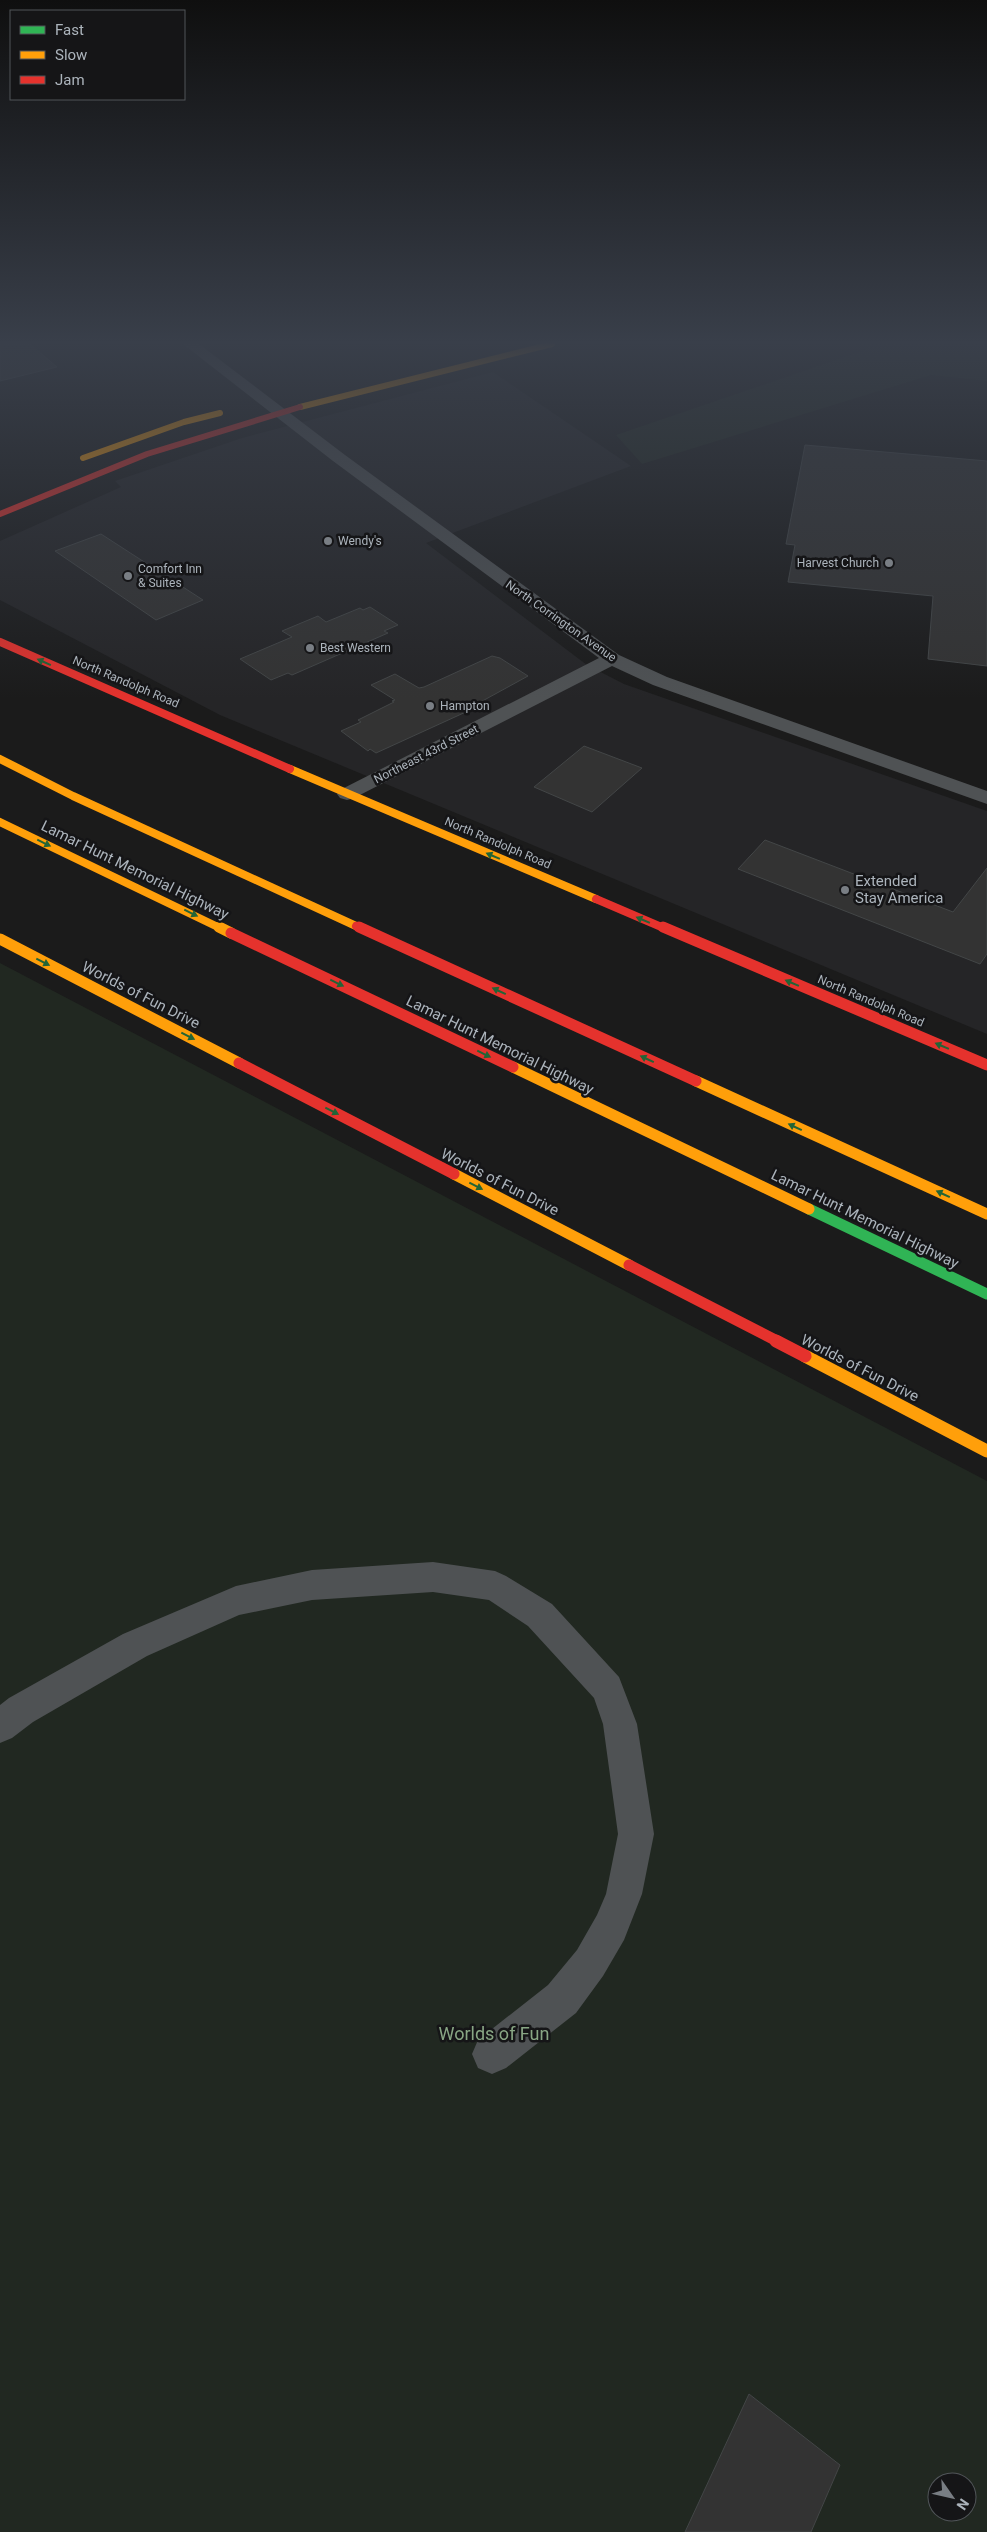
<svg xmlns="http://www.w3.org/2000/svg" width="987" height="2532" viewBox="0 0 987 2532" font-family="Roboto,sans-serif">
  <style>
    .built { fill: #252527 }
    .green { fill: #212821; fill-rule: evenodd }
    .building { fill: #333; stroke: #434647 }
    .lines { fill: none; stroke-linecap: round; stroke-linejoin: round }
    .street { fill: #4f5254; fill-rule: evenodd }
    .fast { stroke: #30b455; stroke-width: 11 }
    .slow-far3 { stroke: #ff9f0a; stroke-width: 6 }
    .slow-far2 { stroke: #ff9f0a; stroke-width: 8 }
    .slow-far1 { stroke: #ff9f0a; stroke-width: 11 }
    .slow { stroke: #ff9f0a; stroke-width: 13 }
    .jam-far3 { stroke: #e5322d; stroke-width: 6 }
    .jam-far2 { stroke: #e5322d; stroke-width: 8 }
    .jam-far1 { stroke: #e5322d; stroke-width: 11 }
    .jam { stroke: #e5322d; stroke-width: 13 }
    .oneway { fill: #226436 }
    .poi-dot { fill: #797e84; stroke: #151517; stroke-width: 2 }
    .labels { text-anchor: middle; stroke-width: 5; stroke-linejoin: round; paint-order: stroke }
    .far-poi-label { font-size: 12px; fill: #acb4bc; stroke: #151517; text-anchor: start }
    .far-street-label { font-size: 12px; fill: #acb4bc; stroke: #151517 }
    .street-label { font-size: 15px; fill: #acb4bc; stroke: #151517 }
    .poi-label { font-size: 15px; fill: #acb4bc; stroke: #151517; text-anchor: start }
    .near-park-label { font-size: 18px; fill: #88a684; stroke: #151517 }
  </style>
  <rect width="100%" height="100%" fill="#1b1b1b"/>
  <path class="built" d="M 493,372 L 631,466 L 426,543 L 587,665 L 624,684 L 987,811 L 987,1034 L 220,715 L 0,600 L 0,541 L 121,487 L 115,481 L 242,438 Z"/>
  <path class="green" d="M 861,344 L 987,344 L 987,381 L 931,375 L 642,464 L 616,435 L 868,349 Z
    M 0,963 L 987,1481 L 987,2532 L 0,2532 ZM 937,2482 L 967,2482 L 967,2512 L 937,2512 Z"/>
  <path class="building" d="M 0,344 L 30,344 L 57,367 L 0,381 Z
    M 805,445 L 987,461 L 987,666 L 928,659 L 933,596 L 788,582 L 795,545 L 786,544 Z
    M 101,534 L 203,600 L 156,620 L 55,551 Z
    M 370,607 L 398,625 L 384,631 L 388,633 L 292,675 L 288,673 L 271,680 L 240,659 L 292,637 L 282,631 L 318,616 L 326,622 L 360,608 L 363,610 Z
    M 492,656 L 500,658 L 528,676 L 466,710 L 468,711 L 376,753 L 370,749 L 368,751 L 341,731 L 361,722 L 358,720 L 394,702 L 392,701 L 395,700 L 371,685 L 395,674 L 419,688 L 424,687 Z
    M 584,746 L 642,768 L 592,812 L 534,787 Z
    M 765,840 L 953,912 L 987,868 L 987,954 L 980,964 L 738,869 Z
    M 749,2394 L 840,2465 L 811,2532 L 685,2532 Z"/>
  <g class="lines">
    <path class="street" d="M 183,344 L 199,344 L 345,455 L 619,655 L 667,677 L 987,791 L 987,804 L 653,685 L 612,666 L 354,798 L 347,800 L 340,798 L 337,794 L 340,790 L 599,658 L 333,461 Z
      M 433,1562 L 495,1571 L 506,1576 L 552,1604 L 619,1677 L 637,1724 L 654,1834 L 642,1894 L 624,1940 L 603,1976 L 576,2013 L 506,2068 L 492,2074 L 478,2068 L 472,2054 L 478,2040 L 548,1985 L 577,1950 L 597,1915 L 606,1894 L 618,1834 L 603,1724 L 594,1698 L 528,1626 L 489,1600 L 433,1592 L 312,1600 L 239,1615 L 147,1656 L 33,1722 L 12,1738 L 0,1743 L 0,1705 L 9,1698 L 123,1634 L 236,1586 L 312,1570 Z"/>
    <path class="fast" d="M 809,1209 L 987,1294"/>
    <path class="slow-far3" d="M 300,407 L 552,344
      M 83,458 L 184,422 L 220,413"/>
    <path class="slow-far2" d="M 0,759 L 73,796 L 356,926
      M 290,769 L 596,899
      M 0,822 L 222,929"/>
    <path class="slow-far1" d="M 219,927 L 231,933
      M 0,939 L 239,1063
      M 513,1067 L 809,1209
      M 696,1081 L 987,1214
      M 454,1174 L 629,1265"/>
    <path class="slow" d="M 805,1356 L 987,1451"/>
    <path class="jam-far3" d="M 0,514 L 147,454 L 300,407"/>
    <path class="jam-far2" d="M 0,642 L 290,769
      M 596,899 L 666,929
      M 356,926 L 362,929"/>
    <path class="jam-far1" d="M 359,927 L 696,1081
      M 663,927 L 987,1065
      M 231,933 L 513,1067
      M 239,1063 L 454,1174
      M 629,1265 L 779,1342"/>
    <path class="jam" d="M 776,1341 L 805,1356"/>
  </g>
  <defs><path id="oneway-solid" d="M-6-.8H1V-3.2L6.5 0L1 3.2V.8H-6Z" transform="scale(1.25)"/></defs>
  <g class="oneway">
    <use href="#oneway-solid" transform="translate(44 662) rotate(-156)"/>
    <use href="#oneway-solid" transform="translate(44 843) rotate(26)"/>
    <use href="#oneway-solid" transform="translate(493 856) rotate(-157)"/>
    <use href="#oneway-solid" transform="translate(191 913) rotate(26)"/>
    <use href="#oneway-solid" transform="translate(643 920) rotate(-157)"/>
    <use href="#oneway-solid" transform="translate(43 962) rotate(27)"/>
    <use href="#oneway-solid" transform="translate(337 983) rotate(26)"/>
    <use href="#oneway-solid" transform="translate(792 983) rotate(-157)"/>
    <use href="#oneway-solid" transform="translate(499 991) rotate(-155)"/>
    <use href="#oneway-solid" transform="translate(188 1036) rotate(27)"/>
    <use href="#oneway-solid" transform="translate(942 1046) rotate(-157)"/>
    <use href="#oneway-solid" transform="translate(484 1054) rotate(26)"/>
    <use href="#oneway-solid" transform="translate(647 1059) rotate(-155)"/>
    <use href="#oneway-solid" transform="translate(332 1111) rotate(27)"/>
    <use href="#oneway-solid" transform="translate(795 1127) rotate(-155)"/>
    <use href="#oneway-solid" transform="translate(476 1186) rotate(27)"/>
    <use href="#oneway-solid" transform="translate(943 1194) rotate(-155)"/>
  </g>
  <linearGradient id="sky" x2="0" y2="1"><stop stop-color="#0f0f0f"/><stop offset="0.49" stop-color="#393f4a"/><stop offset="1" stop-color="#393f4a" stop-opacity="0"/></linearGradient>
  <rect width="987" height="699" fill="url(#sky)"/>
  <g class="poi-dot">
    <circle cx="328" cy="541" r="5"/>
    <circle cx="889" cy="563" r="5"/>
    <circle cx="128" cy="576" r="5"/>
    <circle cx="310" cy="648" r="5"/>
    <circle cx="430" cy="706" r="5"/>
    <circle cx="845" cy="890" r="5"/>
  </g>
  <g class="labels">
    <g class="far-poi-label">
      <text x="338" y="545">Wendy's</text>
      <text x="879" y="567" text-anchor="end">Harvest Church</text>
      <text x="138" y="573">Comfort Inn<tspan x="138" dy="14">&amp; Suites</tspan></text>
      <text x="320" y="652">Best Western</text>
      <text x="440" y="710">Hampton</text>
    </g>
    <g class="far-street-label">
      <text transform="translate(561 621) rotate(35)" y="4">North Corrington Avenue</text>
      <text transform="translate(126 682) rotate(23)" y="4">North Randolph Road</text>
      <text transform="translate(426 754) rotate(-27)" y="4">Northeast 43rd Street</text>
      <text transform="translate(498 843) rotate(23)" y="4">North Randolph Road</text>
      <text transform="translate(871 1001) rotate(23)" y="4">North Randolph Road</text>
    </g>
    <g class="street-label">
      <text transform="translate(135 870) rotate(26)" y="5">Lamar Hunt Memorial Highway</text>
      <text transform="translate(141 995) rotate(27)" y="5">Worlds of Fun Drive</text>
      <text transform="translate(500 1045) rotate(26)" y="5">Lamar Hunt Memorial Highway</text>
      <text transform="translate(500 1182) rotate(27)" y="5">Worlds of Fun Drive</text>
      <text transform="translate(865 1219) rotate(26)" y="5">Lamar Hunt Memorial Highway</text>
      <text transform="translate(860 1368) rotate(27)" y="5">Worlds of Fun Drive</text>
    </g>
    <g class="poi-label">
      <text x="855" y="886">Extended<tspan x="855" dy="17">Stay America</tspan></text>
    </g>
    <g class="near-park-label">
      <text x="494" y="2040">Worlds of Fun</text>
    </g>
  </g>
  <rect x="10" y="10" width="175" height="90" fill="#151517" stroke="#515559"/>
  <rect x="20" y="26" width="25" height="8" fill="#30b455" stroke="#515559"/>
  <text x="55" y="35" font-size="15" fill="#acb4bc">Fast</text>
  <rect x="20" y="51" width="25" height="8" fill="#ff9f0a" stroke="#515559"/>
  <text x="55" y="60" font-size="15" fill="#acb4bc">Slow</text>
  <rect x="20" y="76" width="25" height="8" fill="#e5322d" stroke="#515559"/>
  <text x="55" y="85" font-size="15" fill="#acb4bc">Jam</text>
  <g transform="translate(952 2497) rotate(124)"><circle r="24" fill="#151517" stroke="#515559"/>
  <path d="M0-4L9 19L0 12L-9 19Z" fill="#797e84"/>
  <text y="-8" font-size="14" font-weight="bold" text-anchor="middle" fill="#acb4bc">N</text>
  </g>
</svg>
